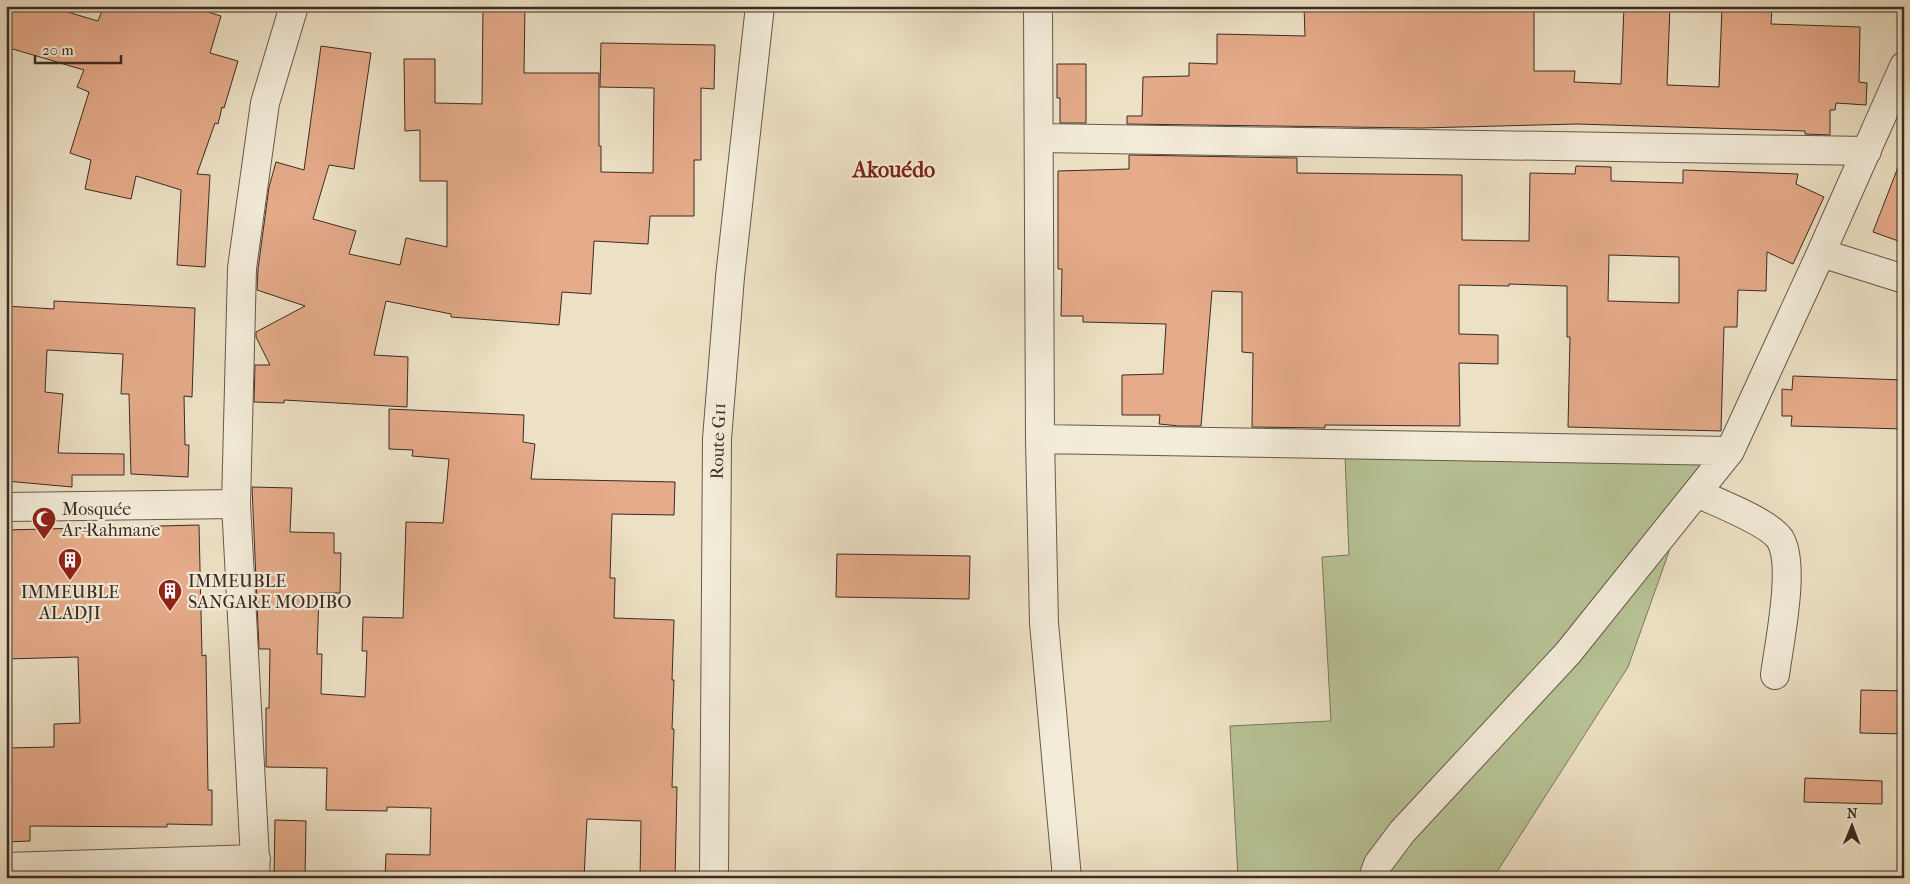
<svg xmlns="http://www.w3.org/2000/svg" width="1910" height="884" viewBox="0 0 1910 884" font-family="'IM FELL French Canon',serif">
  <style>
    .green { fill: #b7c396; stroke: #79775c }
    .building { fill: #e5ab8a; stroke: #3b2b22; fill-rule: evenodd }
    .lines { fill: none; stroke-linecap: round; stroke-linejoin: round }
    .minor-casing { stroke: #68584b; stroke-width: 30 }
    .minor { stroke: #f3ecd9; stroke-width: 28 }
    .labels { text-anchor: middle; stroke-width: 4.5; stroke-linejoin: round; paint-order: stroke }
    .street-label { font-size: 18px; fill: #3b2b22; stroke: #f3ecd9 }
    .poi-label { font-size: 18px; fill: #3b2b22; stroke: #f3ecd9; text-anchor: start }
    .district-label { font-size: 22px; font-weight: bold; fill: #7a1f14; stroke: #f3ecd9 }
  </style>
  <rect width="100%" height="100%" fill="#ede1c5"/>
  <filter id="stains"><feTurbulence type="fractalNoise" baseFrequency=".004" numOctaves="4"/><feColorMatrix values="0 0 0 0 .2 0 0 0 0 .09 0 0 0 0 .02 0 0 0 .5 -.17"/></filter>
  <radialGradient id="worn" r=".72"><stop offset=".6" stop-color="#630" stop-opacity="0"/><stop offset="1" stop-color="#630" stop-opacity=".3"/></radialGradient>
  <path class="green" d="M 1704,453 L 1628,667 L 1493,878 L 1238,878 L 1230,726 L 1331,721 L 1322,557 L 1349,555 L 1345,456 Z"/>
  <path class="building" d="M 11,6 L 47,6 L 98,21 L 104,6 L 188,6 L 221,16 L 210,53 L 238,61 L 224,108 L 222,107 L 218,124 L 215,123 L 197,174 L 210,175 L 205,267 L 177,265 L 181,190 L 136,176 L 131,199 L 85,189 L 91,160 L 70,153 L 89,92 L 77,87 L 84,70 L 6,47 L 6,20 Z
    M 483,6 L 525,6 L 524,73 L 599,73 L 599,146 L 601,146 L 601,172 L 653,173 L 654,88 L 600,87 L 601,43 L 715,45 L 714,89 L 701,88 L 701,160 L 694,160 L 694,216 L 650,216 L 648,244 L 594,241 L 591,294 L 562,292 L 559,325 L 451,317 L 451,314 L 386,301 L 374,355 L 408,357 L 407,407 L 284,400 L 284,403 L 254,402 L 255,365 L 270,365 L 256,337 L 256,332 L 305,306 L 257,290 L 258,269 L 269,187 L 276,162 L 304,170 L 321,46 L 371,53 L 354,169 L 329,165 L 313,219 L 356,231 L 349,254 L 400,265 L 406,238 L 447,247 L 447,181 L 420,181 L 420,130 L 405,131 L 404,59 L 435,59 L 435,103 L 482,104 Z
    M 1304,6 L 1534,6 L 1534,71 L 1575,71 L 1574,82 L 1621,84 L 1624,6 L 1670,6 L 1667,85 L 1719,87 L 1722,6 L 1772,6 L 1771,24 L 1860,27 L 1859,82 L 1867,83 L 1866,105 L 1836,103 L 1835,110 L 1830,110 L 1830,135 L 1805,134 L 1805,131 L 1577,124 L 1421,128 L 1127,124 L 1127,116 L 1142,116 L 1143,77 L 1189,76 L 1189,63 L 1217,64 L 1217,34 L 1305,36 Z
    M 1057,64 L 1086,64 L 1086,123 L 1060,123 L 1060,98 L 1057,98 Z
    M 1129,155 L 1297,158 L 1297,173 L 1462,175 L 1462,240 L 1529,241 L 1530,173 L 1575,174 L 1576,166 L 1611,167 L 1611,181 L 1683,183 L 1683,170 L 1798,174 L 1796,184 L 1824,197 L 1793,264 L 1767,252 L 1766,291 L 1738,290 L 1737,327 L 1724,327 L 1721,431 L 1568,427 L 1570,337 L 1567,337 L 1567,286 L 1509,284 L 1509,286 L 1459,285 L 1459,334 L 1498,335 L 1498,364 L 1459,363 L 1460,426 L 1325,425 L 1325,428 L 1252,427 L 1253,353 L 1242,352 L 1242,292 L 1212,291 L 1201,426 L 1179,426 L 1159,424 L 1160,415 L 1122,415 L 1122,375 L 1163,374 L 1166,324 L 1083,322 L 1083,316 L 1061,316 L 1062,269 L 1058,269 L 1058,171 L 1129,169 ZM 1609,255 L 1679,257 L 1679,303 L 1608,301 Z
    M 1902,157 L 1904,157 L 1904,243 L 1873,232 Z
    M 54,301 L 195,308 L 192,397 L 184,396 L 185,445 L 189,445 L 188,477 L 131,474 L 129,394 L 121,394 L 123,354 L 47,350 L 45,392 L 63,394 L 58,453 L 124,454 L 124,475 L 72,475 L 72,487 L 6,481 L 6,306 L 54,309 Z
    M 1793,376 L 1904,380 L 1904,429 L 1791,426 L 1792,416 L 1782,416 L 1782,389 L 1792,390 Z
    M 389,409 L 524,415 L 523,442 L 535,444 L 531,479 L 675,482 L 674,515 L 612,514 L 610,578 L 615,578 L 614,618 L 674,620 L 672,680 L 674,680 L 672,729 L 674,729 L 672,787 L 677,787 L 675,878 L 640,878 L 641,821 L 587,819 L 584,878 L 385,878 L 386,854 L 430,855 L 431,808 L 387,807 L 387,811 L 326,810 L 327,768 L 266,767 L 266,708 L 269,708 L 270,649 L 259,649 L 252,487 L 292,488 L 290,532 L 334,533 L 334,553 L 341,553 L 340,593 L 319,593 L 317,654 L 322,654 L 321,694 L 365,697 L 367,651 L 362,651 L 363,617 L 403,618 L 406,522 L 443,523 L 449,459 L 412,456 L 413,450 L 389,449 Z
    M 199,525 L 202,656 L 206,655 L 208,790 L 212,790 L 212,825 L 167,824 L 167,827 L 30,826 L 30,841 L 6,842 L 6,748 L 54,747 L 54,724 L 80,723 L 78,657 L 6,659 L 6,530 Z
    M 837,554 L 970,556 L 969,599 L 836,597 Z
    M 1861,690 L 1904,691 L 1904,734 L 1860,733 Z
    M 1805,778 L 1882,781 L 1882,804 L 1804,802 Z
    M 275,820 L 306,821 L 305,878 L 274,878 Z"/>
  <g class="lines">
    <defs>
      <path id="minor" d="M 1038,6 L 1040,439 L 1044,623 L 1067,878
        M 1040,138 L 1867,151
        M 1821,253 L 1904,279
        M 1040,439 L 1730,451 L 1821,253 L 1904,66
        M 1697,493 C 1716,502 1769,522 1780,539 C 1796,565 1779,643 1775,675
        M 6,507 L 236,504
        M 6,867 L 256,859
        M 256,878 L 236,504 L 242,268 L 265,103 L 294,6
        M 714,878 L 717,439 L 730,277 L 760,6
        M 1373,878 L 1378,864 L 1402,832 L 1568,653 L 1730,451"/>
    </defs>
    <use href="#minor" class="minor-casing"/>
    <use href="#minor" class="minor"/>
  </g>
  <defs>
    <symbol id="mosque-pin" viewBox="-11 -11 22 30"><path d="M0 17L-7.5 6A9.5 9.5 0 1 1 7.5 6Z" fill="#8f2418" stroke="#f3ecd9"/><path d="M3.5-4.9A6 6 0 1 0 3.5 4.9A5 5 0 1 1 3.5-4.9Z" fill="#fff"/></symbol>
    <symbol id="building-pin" viewBox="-11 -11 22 30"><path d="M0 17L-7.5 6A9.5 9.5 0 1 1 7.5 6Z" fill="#8f2418" stroke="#f3ecd9"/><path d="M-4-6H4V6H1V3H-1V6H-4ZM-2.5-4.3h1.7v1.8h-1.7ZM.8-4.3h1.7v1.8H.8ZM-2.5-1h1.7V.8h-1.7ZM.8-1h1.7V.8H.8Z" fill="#fff"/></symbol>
  </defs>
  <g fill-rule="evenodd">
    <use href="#mosque-pin" x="30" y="505" width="28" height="38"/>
    <use href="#building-pin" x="56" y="546" width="28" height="38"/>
    <use href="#building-pin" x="156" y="577" width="28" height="38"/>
  </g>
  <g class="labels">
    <g class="street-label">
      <text transform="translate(718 441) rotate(-88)" y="6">Route G11</text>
    </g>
    <g class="poi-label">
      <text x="62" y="515">Mosquée<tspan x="62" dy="21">Ar-Rahmane</tspan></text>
      <text x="188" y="587">IMMEUBLE<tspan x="188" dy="21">SANGARE MODIBO</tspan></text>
      <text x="70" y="598" text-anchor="middle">IMMEUBLE<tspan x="70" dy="21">ALADJI</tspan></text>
    </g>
    <g class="district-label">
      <text x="894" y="177">Akouédo</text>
    </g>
  </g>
  <rect width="1910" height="884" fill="none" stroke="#ede1c5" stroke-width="25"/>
  <rect x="8" y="8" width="1895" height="869" fill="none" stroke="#3b2b22" stroke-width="2.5"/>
  <rect x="12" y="12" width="1885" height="859" fill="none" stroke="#3b2b22"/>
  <g transform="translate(1852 826) rotate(1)" stroke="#f3ecd9" stroke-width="4" paint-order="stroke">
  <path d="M0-4L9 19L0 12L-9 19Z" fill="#3b2b22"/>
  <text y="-8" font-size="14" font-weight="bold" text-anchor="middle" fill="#3b2b22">N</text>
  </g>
  <path d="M35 55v8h86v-8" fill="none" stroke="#3b2b22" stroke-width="2.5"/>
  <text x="42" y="55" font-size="15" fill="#3b2b22" stroke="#f3ecd9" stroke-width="4" paint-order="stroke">20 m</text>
  <rect width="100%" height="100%" filter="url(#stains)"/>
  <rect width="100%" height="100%" fill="url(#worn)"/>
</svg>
